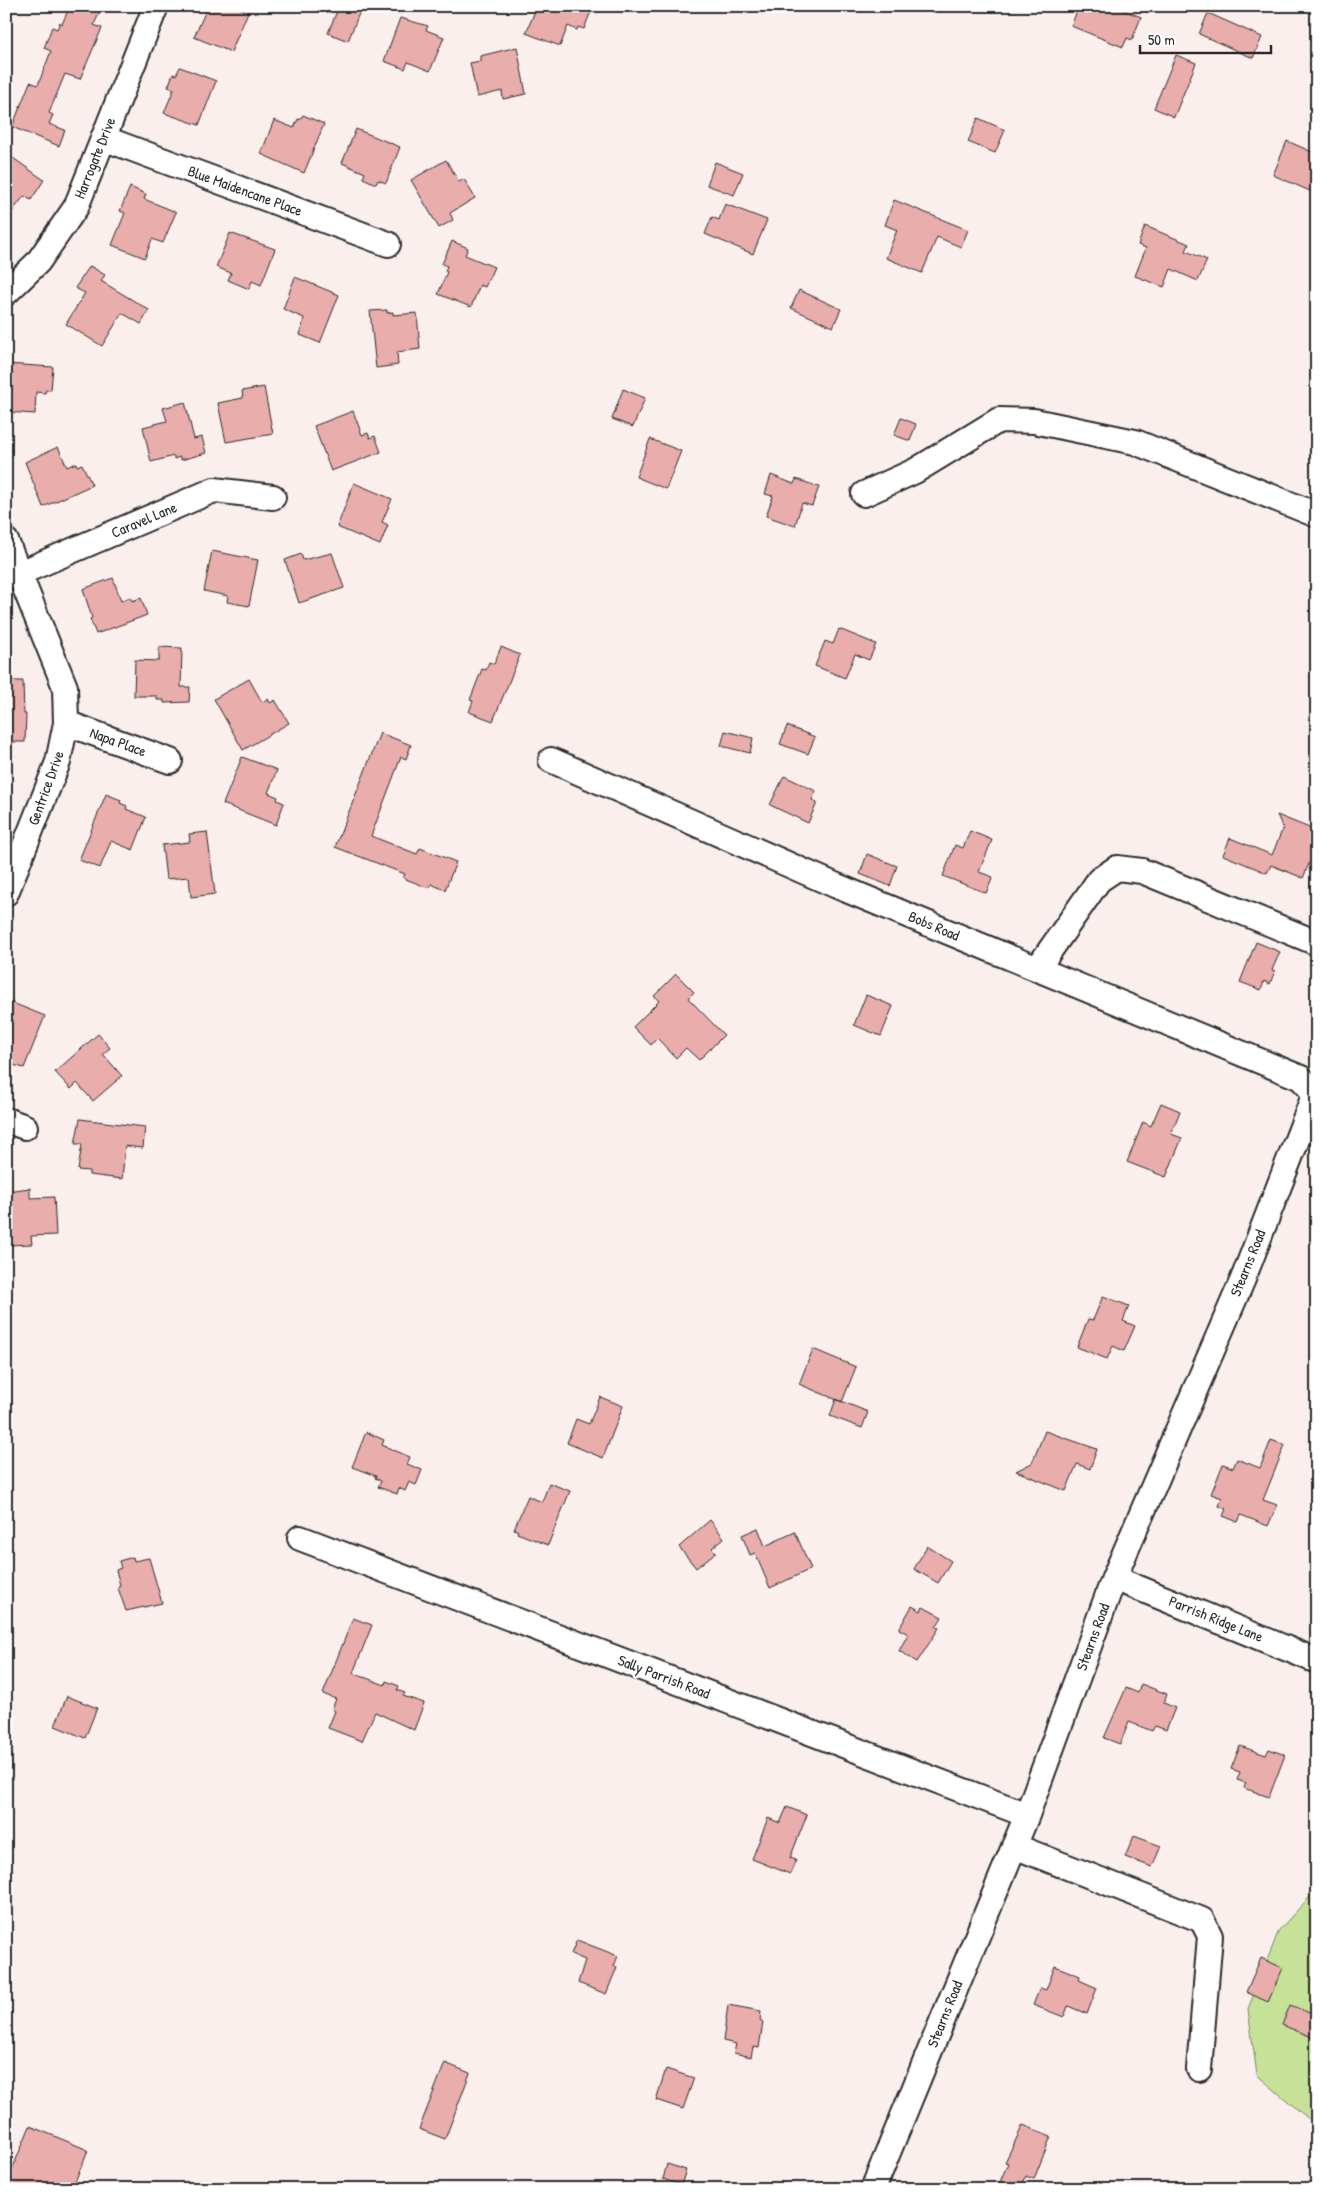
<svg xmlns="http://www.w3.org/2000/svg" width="1323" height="2195" viewBox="0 0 1323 2195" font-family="'Patrick Hand',sans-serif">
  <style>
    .green { fill: #c6e299; stroke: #788662 }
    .building { fill: #e9adab; stroke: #2b2b2b }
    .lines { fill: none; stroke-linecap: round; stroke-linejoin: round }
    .minor-casing { stroke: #2b2b2b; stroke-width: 28 }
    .minor { stroke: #fff; stroke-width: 24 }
    .labels { text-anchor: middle; stroke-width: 4.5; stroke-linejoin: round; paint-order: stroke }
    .street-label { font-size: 15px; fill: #2b2b2b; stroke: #fff }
  </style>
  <rect width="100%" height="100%" fill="#fbefee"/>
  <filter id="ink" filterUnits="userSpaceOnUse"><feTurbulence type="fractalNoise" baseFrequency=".02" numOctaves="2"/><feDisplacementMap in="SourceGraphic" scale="10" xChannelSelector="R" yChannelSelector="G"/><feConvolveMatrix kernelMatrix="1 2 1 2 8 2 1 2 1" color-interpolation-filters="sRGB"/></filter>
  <g filter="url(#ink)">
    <path class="green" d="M 1317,1889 L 1317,2126 L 1257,2075 L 1248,2009 L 1279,1930 Z"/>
    <path class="building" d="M 70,6 L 102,6 L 94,25 L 102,28 L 80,79 L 65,74 L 49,113 L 53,115 L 49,124 L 65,130 L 59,146 L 12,127 L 30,82 L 38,85 L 51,51 L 44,48 L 52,27 L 57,29 L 60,22 L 62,24 Z
      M 208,6 L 235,6 L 248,12 L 231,52 L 194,37 Z
      M 339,6 L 362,6 L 348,41 L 328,33 Z
      M 537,6 L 593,6 L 584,29 L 578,27 L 577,30 L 568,26 L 560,46 L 526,33 Z
      M 1079,6 L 1114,6 L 1141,17 L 1132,40 L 1127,38 L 1123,47 L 1071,26 Z
      M 1208,13 L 1262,37 L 1253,58 L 1199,34 Z
      M 400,18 L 428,26 L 426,30 L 444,37 L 430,71 L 408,62 L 405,69 L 384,61 Z
      M 517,47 L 526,94 L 503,99 L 502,91 L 477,97 L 470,63 L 480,61 L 480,56 Z
      M 1176,55 L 1196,63 L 1174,117 L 1154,108 Z
      M 180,67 L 216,81 L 199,125 L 164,113 L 174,89 L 168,87 L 173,74 L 176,75 Z
      M 303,115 L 324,124 L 304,173 L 261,154 L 274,120 L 294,128 L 298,119 L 300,120 Z
      M 978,118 L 1005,130 L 995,153 L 968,142 Z
      M 356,129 L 400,147 L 386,183 L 378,180 L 376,184 L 363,178 L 365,173 L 342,163 Z
      M 1287,141 L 1317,154 L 1317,194 L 1273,175 Z
      M 6,153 L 44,180 L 31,200 L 24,196 L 6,220 Z
      M 446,160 L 459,182 L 464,179 L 475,198 L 450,213 L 453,220 L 439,228 L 411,180 Z
      M 715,162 L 743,173 L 734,195 L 707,185 Z
      M 130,187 L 146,194 L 144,199 L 176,212 L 163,243 L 152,239 L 145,258 L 112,245 L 125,213 L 120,211 Z
      M 894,200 L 968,230 L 961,247 L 937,237 L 922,273 L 886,258 L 897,230 L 885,225 Z
      M 725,204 L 767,220 L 753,254 L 705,234 L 712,217 L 719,220 Z
      M 1145,226 L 1189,244 L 1186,251 L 1207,260 L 1198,281 L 1171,269 L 1164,287 L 1135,276 L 1146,248 L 1138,245 Z
      M 230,233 L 275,249 L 261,285 L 252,281 L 249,289 L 228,280 L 231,273 L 216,267 Z
      M 452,241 L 468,248 L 465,255 L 494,267 L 485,287 L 480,285 L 471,307 L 438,294 L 447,272 L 445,271 L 447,266 L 442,264 Z
      M 90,266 L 105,275 L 101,281 L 149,310 L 141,324 L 122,313 L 102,346 L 66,324 L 85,293 L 75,288 Z
      M 295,277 L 339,295 L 320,343 L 300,335 L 304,318 L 283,309 Z
      M 799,290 L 841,309 L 833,327 L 791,308 Z
      M 387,310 L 387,313 L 393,312 L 393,315 L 417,313 L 420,349 L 397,352 L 398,365 L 376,368 L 370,311 Z
      M 6,364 L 53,367 L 51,390 L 46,390 L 45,393 L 36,392 L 35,414 L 6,412 Z
      M 264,387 L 273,434 L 226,442 L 218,403 L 243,398 L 242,391 Z
      M 623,389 L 645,398 L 633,427 L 612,419 Z
      M 185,402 L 194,439 L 202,437 L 206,453 L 181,460 L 180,457 L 174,459 L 174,456 L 151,462 L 143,427 L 167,421 L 163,408 Z
      M 353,411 L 362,435 L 368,433 L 370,438 L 375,436 L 381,452 L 331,471 L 314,426 Z
      M 901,418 L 916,424 L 910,441 L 894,435 Z
      M 650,439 L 681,451 L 666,489 L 636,477 Z
      M 58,447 L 67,467 L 76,463 L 77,466 L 82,464 L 92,485 L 43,507 L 25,462 Z
      M 771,475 L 794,484 L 796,479 L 819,487 L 812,506 L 802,503 L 795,526 L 766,516 L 773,496 L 765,494 Z
      M 354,483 L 392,499 L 382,522 L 388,525 L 380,545 L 337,527 Z
      M 212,551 L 258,560 L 249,606 L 227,602 L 228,596 L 204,591 Z
      M 332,553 L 344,588 L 299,603 L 285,560 L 301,554 L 303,560 Z
      M 113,578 L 121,601 L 130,597 L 132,601 L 141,598 L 147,615 L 96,634 L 90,619 L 92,618 L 83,589 Z
      M 839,629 L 876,644 L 869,660 L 855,654 L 845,678 L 815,666 L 825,641 L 833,644 Z
      M 159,647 L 182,648 L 181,687 L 190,687 L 189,702 L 164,703 L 164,700 L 157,700 L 157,696 L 134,696 L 135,660 L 159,661 Z
      M 501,647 L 520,655 L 493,721 L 469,712 L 473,701 L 470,700 L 482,669 L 486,670 L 489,662 L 494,664 Z
      M 249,679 L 262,702 L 268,699 L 270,703 L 275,700 L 289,723 L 243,750 L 214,699 Z
      M 6,681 L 23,681 L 24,714 L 26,714 L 25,742 L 6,742 Z
      M 787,726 L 815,737 L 808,754 L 780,744 Z
      M 725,731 L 753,738 L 750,753 L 721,746 Z
      M 380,733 L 411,745 L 406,759 L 401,757 L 371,836 L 417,854 L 420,848 L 456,862 L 445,890 L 431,884 L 429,888 L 403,878 L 405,874 L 335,847 Z
      M 242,757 L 277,770 L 268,793 L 278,797 L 277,800 L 284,803 L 276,825 L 223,804 Z
      M 784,776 L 816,791 L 812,800 L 817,803 L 808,823 L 770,805 Z
      M 106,794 L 121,800 L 120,803 L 127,806 L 126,809 L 146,817 L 133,850 L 111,841 L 100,868 L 79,860 Z
      M 1277,815 L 1317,831 L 1317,845 L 1303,878 L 1271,865 L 1267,873 L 1223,855 L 1230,838 L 1272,855 L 1283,828 Z
      M 970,831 L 992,840 L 979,872 L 993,877 L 986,893 L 943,876 L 955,845 L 963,848 Z
      M 207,832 L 215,894 L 191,897 L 189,877 L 166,879 L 162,845 L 190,842 L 189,834 Z
      M 867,854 L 897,866 L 890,886 L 860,874 Z
      M 1256,942 L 1280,952 L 1272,970 L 1275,971 L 1270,984 L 1264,981 L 1261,990 L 1240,982 Z
      M 676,974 L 694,992 L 688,998 L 724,1035 L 699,1060 L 686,1048 L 676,1058 L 657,1038 L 651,1045 L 633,1027 L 659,1001 L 654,996 Z
      M 866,995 L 893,1006 L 881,1036 L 854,1025 Z
      M 10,1002 L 45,1016 L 24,1068 L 6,1063 L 6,1011 Z
      M 98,1034 L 110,1048 L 103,1054 L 122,1076 L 93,1101 L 77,1083 L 71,1089 L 55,1072 Z
      M 1161,1103 L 1180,1111 L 1171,1134 L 1182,1138 L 1166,1177 L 1127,1162 L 1143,1122 L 1151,1126 Z
      M 80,1119 L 145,1127 L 143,1148 L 125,1146 L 122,1179 L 89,1175 L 89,1171 L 78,1170 L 82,1144 L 75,1144 Z
      M 30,1188 L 30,1198 L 54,1197 L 56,1235 L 31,1236 L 32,1244 L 8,1245 L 6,1191 Z
      M 1103,1296 L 1129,1306 L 1123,1321 L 1135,1326 L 1124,1351 L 1113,1346 L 1107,1359 L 1077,1347 L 1088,1319 L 1093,1320 Z
      M 813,1349 L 856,1367 L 842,1402 L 799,1384 Z
      M 600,1397 L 623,1406 L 603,1458 L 567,1443 L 576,1419 L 589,1424 Z
      M 836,1399 L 868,1412 L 862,1428 L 830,1416 Z
      M 1045,1431 L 1097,1449 L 1090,1469 L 1077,1464 L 1066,1491 L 1016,1471 L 1032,1463 Z
      M 366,1432 L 384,1440 L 382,1445 L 410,1457 L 407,1464 L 422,1470 L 416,1485 L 409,1482 L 405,1491 L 399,1488 L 397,1494 L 378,1487 L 381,1481 L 375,1478 L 376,1476 L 352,1467 Z
      M 1271,1440 L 1285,1445 L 1263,1500 L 1277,1505 L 1268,1526 L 1241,1515 L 1238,1522 L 1223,1516 L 1226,1509 L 1219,1506 L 1222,1498 L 1211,1494 L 1223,1464 L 1233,1468 L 1237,1459 L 1260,1468 Z
      M 549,1483 L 570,1491 L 548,1545 L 517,1533 L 518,1531 L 514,1529 L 528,1496 L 542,1502 Z
      M 710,1520 L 724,1538 L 712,1548 L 716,1552 L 696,1568 L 679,1547 Z
      M 758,1528 L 765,1546 L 795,1532 L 811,1569 L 770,1588 L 755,1553 L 750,1555 L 742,1535 Z
      M 927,1546 L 951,1561 L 938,1583 L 914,1569 Z
      M 133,1557 L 134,1561 L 149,1558 L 162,1603 L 126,1611 L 118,1588 L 120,1585 L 116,1570 L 121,1568 L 119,1561 Z
      M 912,1606 L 921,1611 L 923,1607 L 942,1617 L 936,1627 L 939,1628 L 917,1662 L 899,1651 L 908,1634 L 899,1629 Z
      M 353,1618 L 372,1625 L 353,1673 L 385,1685 L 386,1681 L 399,1686 L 397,1690 L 405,1693 L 403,1696 L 424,1703 L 414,1730 L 375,1712 L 362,1741 L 328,1728 L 335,1711 L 332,1709 L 336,1699 L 323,1694 Z
      M 1141,1684 L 1167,1694 L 1164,1703 L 1175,1708 L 1166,1730 L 1155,1726 L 1152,1731 L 1129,1722 L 1120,1744 L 1104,1738 L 1126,1688 L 1138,1693 Z
      M 67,1696 L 97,1708 L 85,1738 L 55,1726 Z
      M 1240,1746 L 1266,1755 L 1269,1749 L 1285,1755 L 1269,1797 L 1244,1788 L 1246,1783 L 1237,1780 L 1240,1772 L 1231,1769 Z
      M 787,1807 L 807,1815 L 790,1858 L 796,1860 L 790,1874 L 752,1859 L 768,1818 L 780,1823 Z
      M 1134,1836 L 1161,1846 L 1152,1867 L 1125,1857 Z
      M 577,1940 L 618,1956 L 614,1966 L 617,1967 L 606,1994 L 578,1983 L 585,1960 L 571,1954 Z
      M 1261,1958 L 1283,1968 L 1268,2002 L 1246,1992 Z
      M 1055,1966 L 1080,1976 L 1079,1980 L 1097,1988 L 1087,2014 L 1068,2006 L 1064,2017 L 1033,2005 L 1040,1988 L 1046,1990 Z
      M 728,2005 L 761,2011 L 760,2021 L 763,2022 L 759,2048 L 753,2047 L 751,2057 L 734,2053 L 736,2044 L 723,2041 Z
      M 1290,2005 L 1317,2016 L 1317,2039 L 1282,2025 Z
      M 445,2063 L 470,2073 L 445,2139 L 419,2129 Z
      M 666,2069 L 694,2078 L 683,2109 L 656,2100 Z
      M 1023,2125 L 1051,2136 L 1034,2179 L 1026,2176 L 1021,2189 L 997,2189 L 1008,2163 L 1005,2162 Z
      M 30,2126 L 88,2150 L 72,2189 L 16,2189 L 6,2184 Z
      M 667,2164 L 686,2170 L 681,2185 L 663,2179 Z"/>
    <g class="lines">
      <defs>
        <path id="minor" d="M 103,138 L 388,244
          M 6,293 L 38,262 L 76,207 L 156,6
          M 864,494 L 915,471 L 999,420 L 1034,421 L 1135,442 L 1317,515
          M 6,541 L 65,687 L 66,723 L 58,762 L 6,893
          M 20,573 L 214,490 L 273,497
          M 66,723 L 170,761
          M 551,760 L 837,886 L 1301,1078 L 1317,1096
          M 1037,969 L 1099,880 L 1117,868 L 1142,871 L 1317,943
          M 6,1120 L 25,1127
          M 300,1538 L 1027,1815
          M 1114,1578 L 1317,1661
          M 1014,1846 L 1202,1920 L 1210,1936 L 1199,2069
          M 873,2189 L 1027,1815 L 1114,1578 L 1243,1279 L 1317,1088"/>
      </defs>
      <use href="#minor" class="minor-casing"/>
      <use href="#minor" class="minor"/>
    </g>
  </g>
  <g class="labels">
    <g class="street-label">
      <text transform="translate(95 158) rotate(-68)" y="5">Harrogate Drive</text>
      <text transform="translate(245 191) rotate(20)" y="5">Blue Maidencane Place</text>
      <text transform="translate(144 520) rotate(-23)" y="5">Caravel Lane</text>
      <text transform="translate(118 742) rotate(20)" y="5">Napa Place</text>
      <text transform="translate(46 788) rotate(-70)" y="5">Gentrice Drive</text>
      <text transform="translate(934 926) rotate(23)" y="5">Bobs Road</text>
      <text transform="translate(1248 1263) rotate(-68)" y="5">Stearns Road</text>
      <text transform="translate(1216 1619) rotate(22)" y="5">Parrish Ridge Lane</text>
      <text transform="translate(1093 1637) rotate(-70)" y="5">Stearns Road</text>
      <text transform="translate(664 1677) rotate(21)" y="5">Sally Parrish Road</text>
      <text transform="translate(945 2014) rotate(-68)" y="5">Stearns Road</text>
    </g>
  </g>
  <rect width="1323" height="2195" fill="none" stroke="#fff" stroke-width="25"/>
  <rect x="12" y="12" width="1298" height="2170" fill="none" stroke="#2b2b2b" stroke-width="2" filter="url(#ink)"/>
  <path d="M1140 45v8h131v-8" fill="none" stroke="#2b2b2b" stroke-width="2.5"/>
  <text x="1148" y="45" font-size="15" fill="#2b2b2b" stroke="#ffffff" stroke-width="4" paint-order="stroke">50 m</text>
</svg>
